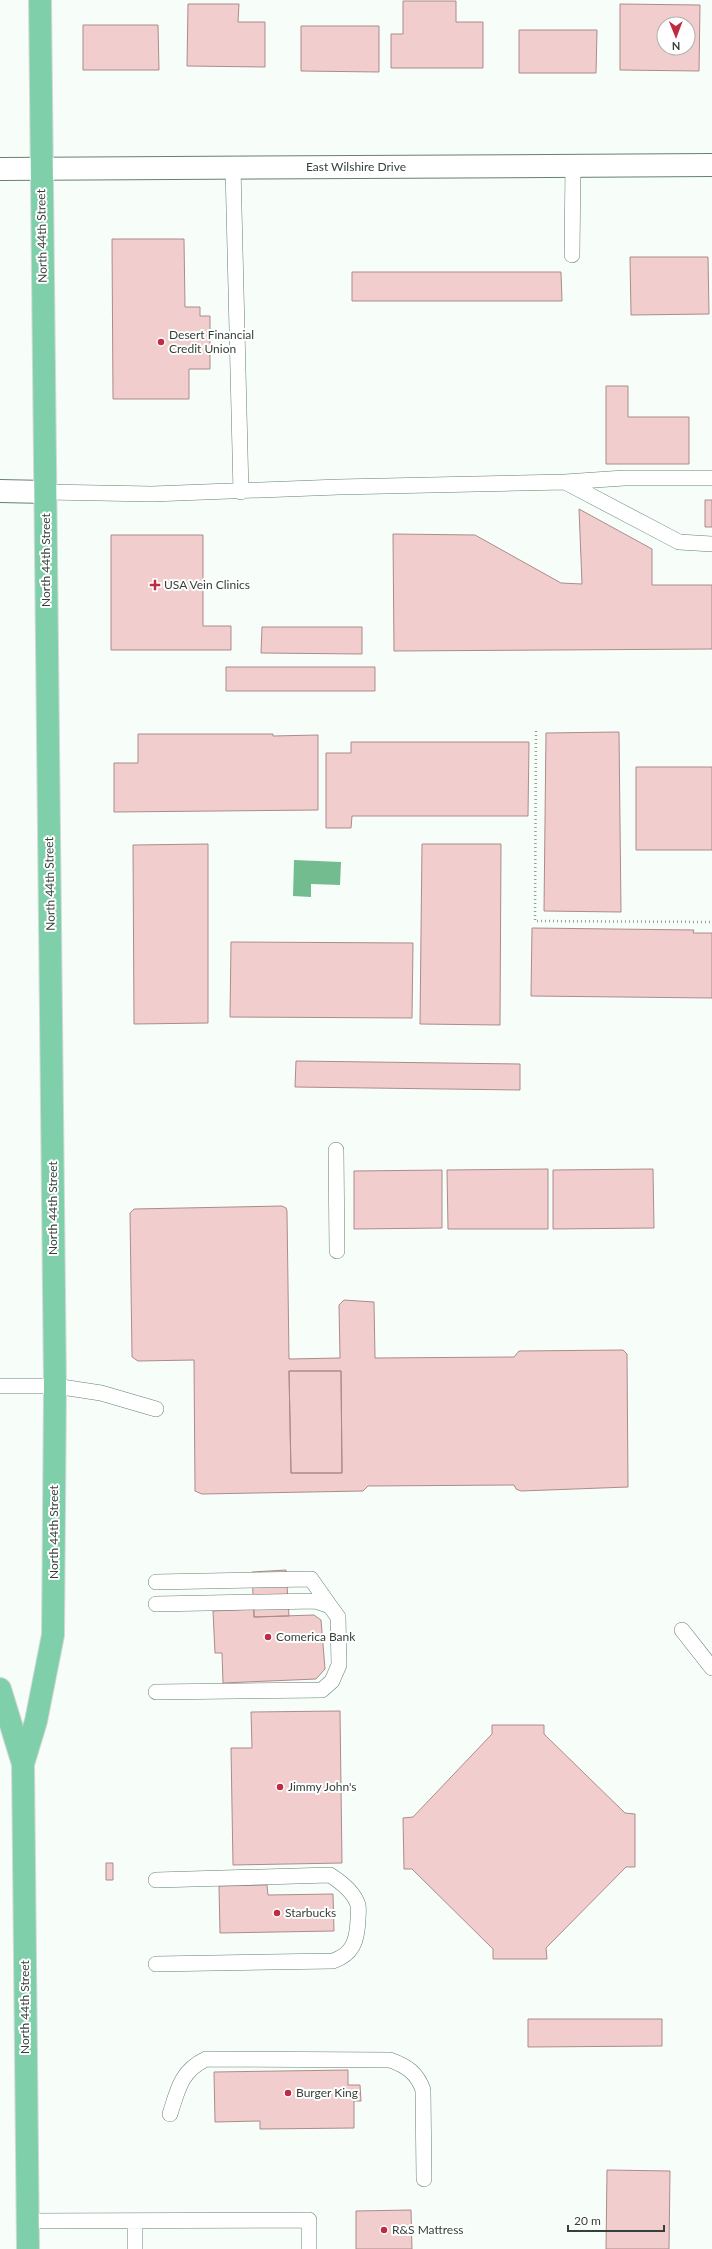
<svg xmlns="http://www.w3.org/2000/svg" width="712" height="2249" viewBox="0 0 712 2249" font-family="Lato,sans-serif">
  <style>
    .water { fill: #72bc90 }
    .building { fill: #f1cdcd; stroke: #ad8b8b; fill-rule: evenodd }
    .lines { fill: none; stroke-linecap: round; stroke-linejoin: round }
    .lane-casing { stroke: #668170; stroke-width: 16 }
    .street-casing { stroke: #668170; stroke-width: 24 }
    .primary-casing { stroke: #d6d9d7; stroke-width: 24 }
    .path { stroke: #969f99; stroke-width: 2.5; stroke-dasharray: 1 3; stroke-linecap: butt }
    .lane { stroke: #fff; stroke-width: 15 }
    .street { stroke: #fff; stroke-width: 22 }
    .primary { stroke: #7fd0aa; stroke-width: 22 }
    .poi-dot { fill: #bd2c41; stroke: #fff; stroke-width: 1.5 }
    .labels { text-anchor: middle; stroke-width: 4; stroke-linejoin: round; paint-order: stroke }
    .street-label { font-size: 12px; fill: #344039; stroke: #fff }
    .poi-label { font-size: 12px; fill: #344039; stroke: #fff; text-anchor: start }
  </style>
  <rect width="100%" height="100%" fill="#f7fdf9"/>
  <path class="water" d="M 294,860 L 341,862 L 340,885 L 311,884 L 311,897 L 293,896 Z"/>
  <path class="building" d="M 403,1 L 456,1 L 456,22 L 483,22 L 483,68 L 391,68 L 391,34 L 403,34 Z
    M 188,4 L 239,4 L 238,22 L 265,22 L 265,67 L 187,66 Z
    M 620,4 L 700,5 L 699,71 L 620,70 ZM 664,24 L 688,24 L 688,48 L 664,48 Z
    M 83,25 L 158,25 L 159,70 L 83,70 Z
    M 301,26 L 379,26 L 379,72 L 301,71 Z
    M 519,30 L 597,30 L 596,73 L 519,73 Z
    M 112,239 L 184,239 L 185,307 L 200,307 L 200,316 L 210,316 L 210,369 L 189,369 L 189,399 L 113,399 Z
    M 630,257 L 708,257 L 709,314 L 631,315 Z
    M 352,272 L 561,272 L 562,301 L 352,301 Z
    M 606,386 L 628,386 L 628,417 L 689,417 L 689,464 L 606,464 Z
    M 705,500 L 712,500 L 712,527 L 705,527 Z
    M 579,509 L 652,549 L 652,585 L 712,585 L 712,649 L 394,651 L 393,534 L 475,535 L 561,583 L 582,584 Z
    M 111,535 L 203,535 L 203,626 L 231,626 L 231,650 L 111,650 Z
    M 262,627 L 362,627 L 362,654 L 261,653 Z
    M 226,667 L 375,667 L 375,691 L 226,691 Z
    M 619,732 L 621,912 L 544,911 L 546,733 Z
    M 138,734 L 273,734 L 273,736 L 318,735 L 318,810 L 114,812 L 114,763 L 138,763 Z
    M 351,742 L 529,742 L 528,816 L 352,816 L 351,828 L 326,828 L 326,753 L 351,753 Z
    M 636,767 L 712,767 L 712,850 L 636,850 Z
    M 208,844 L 208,1023 L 134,1024 L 133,845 Z
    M 422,844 L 501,844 L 500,1025 L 420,1024 Z
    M 532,928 L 694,930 L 693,933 L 712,933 L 712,998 L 531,996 Z
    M 231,942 L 413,943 L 412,1018 L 230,1017 Z
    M 296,1061 L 520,1064 L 520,1090 L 295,1087 Z
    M 548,1169 L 548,1229 L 448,1229 L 447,1170 Z
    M 653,1169 L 654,1228 L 553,1229 L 553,1170 Z
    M 442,1170 L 442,1228 L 354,1229 L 354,1171 Z
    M 282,1206 L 286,1208 L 287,1211 L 289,1359 L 340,1358 L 339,1305 L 344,1300 L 374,1302 L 375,1358 L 514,1357 L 519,1351 L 623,1350 L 627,1354 L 628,1487 L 521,1491 L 516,1489 L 514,1485 L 368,1486 L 363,1491 L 202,1494 L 195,1491 L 194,1360 L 138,1361 L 132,1357 L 130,1213 L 134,1209 ZM 289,1371 L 341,1371 L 342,1473 L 291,1473 Z
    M 289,1371 L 341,1371 L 342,1473 L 291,1473 Z
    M 286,1570 L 289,1616 L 254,1617 L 252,1572 Z
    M 254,1609 L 254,1617 L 314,1615 L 321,1620 L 325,1669 L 316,1679 L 223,1683 L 222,1653 L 215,1653 L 213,1611 Z
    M 340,1711 L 342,1863 L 233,1865 L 231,1748 L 252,1748 L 251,1712 Z
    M 492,1725 L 544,1725 L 544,1734 L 625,1813 L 635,1814 L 635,1867 L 626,1867 L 546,1948 L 547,1959 L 493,1959 L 493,1949 L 412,1869 L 404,1869 L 403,1818 L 413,1817 L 492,1734 Z
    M 106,1863 L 113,1863 L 113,1880 L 106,1880 Z
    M 267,1885 L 268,1895 L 333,1894 L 334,1931 L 220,1933 L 219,1886 Z
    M 528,2019 L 662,2019 L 662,2046 L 528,2047 Z
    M 348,2070 L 348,2085 L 360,2085 L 361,2101 L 354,2101 L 354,2128 L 260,2129 L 260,2121 L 215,2122 L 214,2072 Z
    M 607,2170 L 670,2171 L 669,2249 L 606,2249 Z
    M 411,2210 L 412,2249 L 356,2249 L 356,2211 Z"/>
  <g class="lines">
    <defs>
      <path id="lane" d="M 233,168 L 241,492
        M 572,255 L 573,165
        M 565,482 L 679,542 L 712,544
        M 46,492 L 152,494 L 339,487 L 565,482 L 624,478 L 712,478
        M 336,1150 L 337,1251
        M 0,1386 L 55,1386 L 101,1393 L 156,1409
        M 156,1582 L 311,1579 L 330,1606
        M 156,1604 L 315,1601 L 330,1606 L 338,1617 L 339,1665 L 332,1681 L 322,1690 L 156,1692
        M 682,1630 L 712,1668
        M 156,1880 L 330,1875 C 341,1882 354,1892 358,1905 C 359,1909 358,1916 358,1920 C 357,1941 353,1954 333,1961 L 156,1964
        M 170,2114 C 178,2089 181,2071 206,2059 L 390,2060 C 407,2066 417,2073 423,2090 L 424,2179
        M 28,2221 L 309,2220 L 309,2249
        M 135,2221 L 135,2249"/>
      <path id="street" d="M 0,169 L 712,165
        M 0,491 L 46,492"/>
      <path id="primary" d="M 0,1689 L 23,1764 L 28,2249
        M 23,1764 L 36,1721 L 53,1635 L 55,1386 L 40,0"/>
    </defs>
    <use href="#lane" class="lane-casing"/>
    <use href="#street" class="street-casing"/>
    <use href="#primary" class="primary-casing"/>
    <path class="path" d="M 536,731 L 535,921 L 712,922"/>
    <use href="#lane" class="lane"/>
    <use href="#street" class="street"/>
    <use href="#primary" class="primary"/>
  </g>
  <g class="poi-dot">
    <circle cx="161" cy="342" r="4"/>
    <path d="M153 579h4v4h4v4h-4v4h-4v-4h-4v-4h4z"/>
    <circle cx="268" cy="1637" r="4"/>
    <circle cx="280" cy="1787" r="4"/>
    <circle cx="277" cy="1913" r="4"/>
    <circle cx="288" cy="2093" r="4"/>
    <circle cx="384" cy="2230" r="4"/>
  </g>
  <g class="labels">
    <g class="street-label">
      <text x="356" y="171">East Wilshire Drive</text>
      <text transform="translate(42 236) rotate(-91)" y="4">North 44th Street</text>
      <text transform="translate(46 560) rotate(-90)" y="4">North 44th Street</text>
      <text transform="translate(50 884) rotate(-91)" y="4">North 44th Street</text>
      <text transform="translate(53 1208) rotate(-90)" y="4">North 44th Street</text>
      <text transform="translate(54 1532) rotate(-90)" y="4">North 44th Street</text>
      <text transform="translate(25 2007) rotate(-90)" y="4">North 44th Street</text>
    </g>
    <g class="poi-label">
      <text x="169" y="339">Desert Financial<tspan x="169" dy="14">Credit Union</tspan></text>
      <text x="164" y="589">USA Vein Clinics</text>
      <text x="276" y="1641">Comerica Bank</text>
      <text x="288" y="1791">Jimmy John's</text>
      <text x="285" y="1917">Starbucks</text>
      <text x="296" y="2097">Burger King</text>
      <text x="392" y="2234">R&amp;S Mattress</text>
    </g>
  </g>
  <g transform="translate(676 36) rotate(179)"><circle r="19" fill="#ffffff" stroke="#aeb3b0"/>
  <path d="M0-3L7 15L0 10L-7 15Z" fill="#bd2c41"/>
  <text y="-6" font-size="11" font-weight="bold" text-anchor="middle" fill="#344039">N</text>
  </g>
  <path d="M568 2225v6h96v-6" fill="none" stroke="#344039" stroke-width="2"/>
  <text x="574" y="2225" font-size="12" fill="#344039" stroke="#ffffff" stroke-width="3" paint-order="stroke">20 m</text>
</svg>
